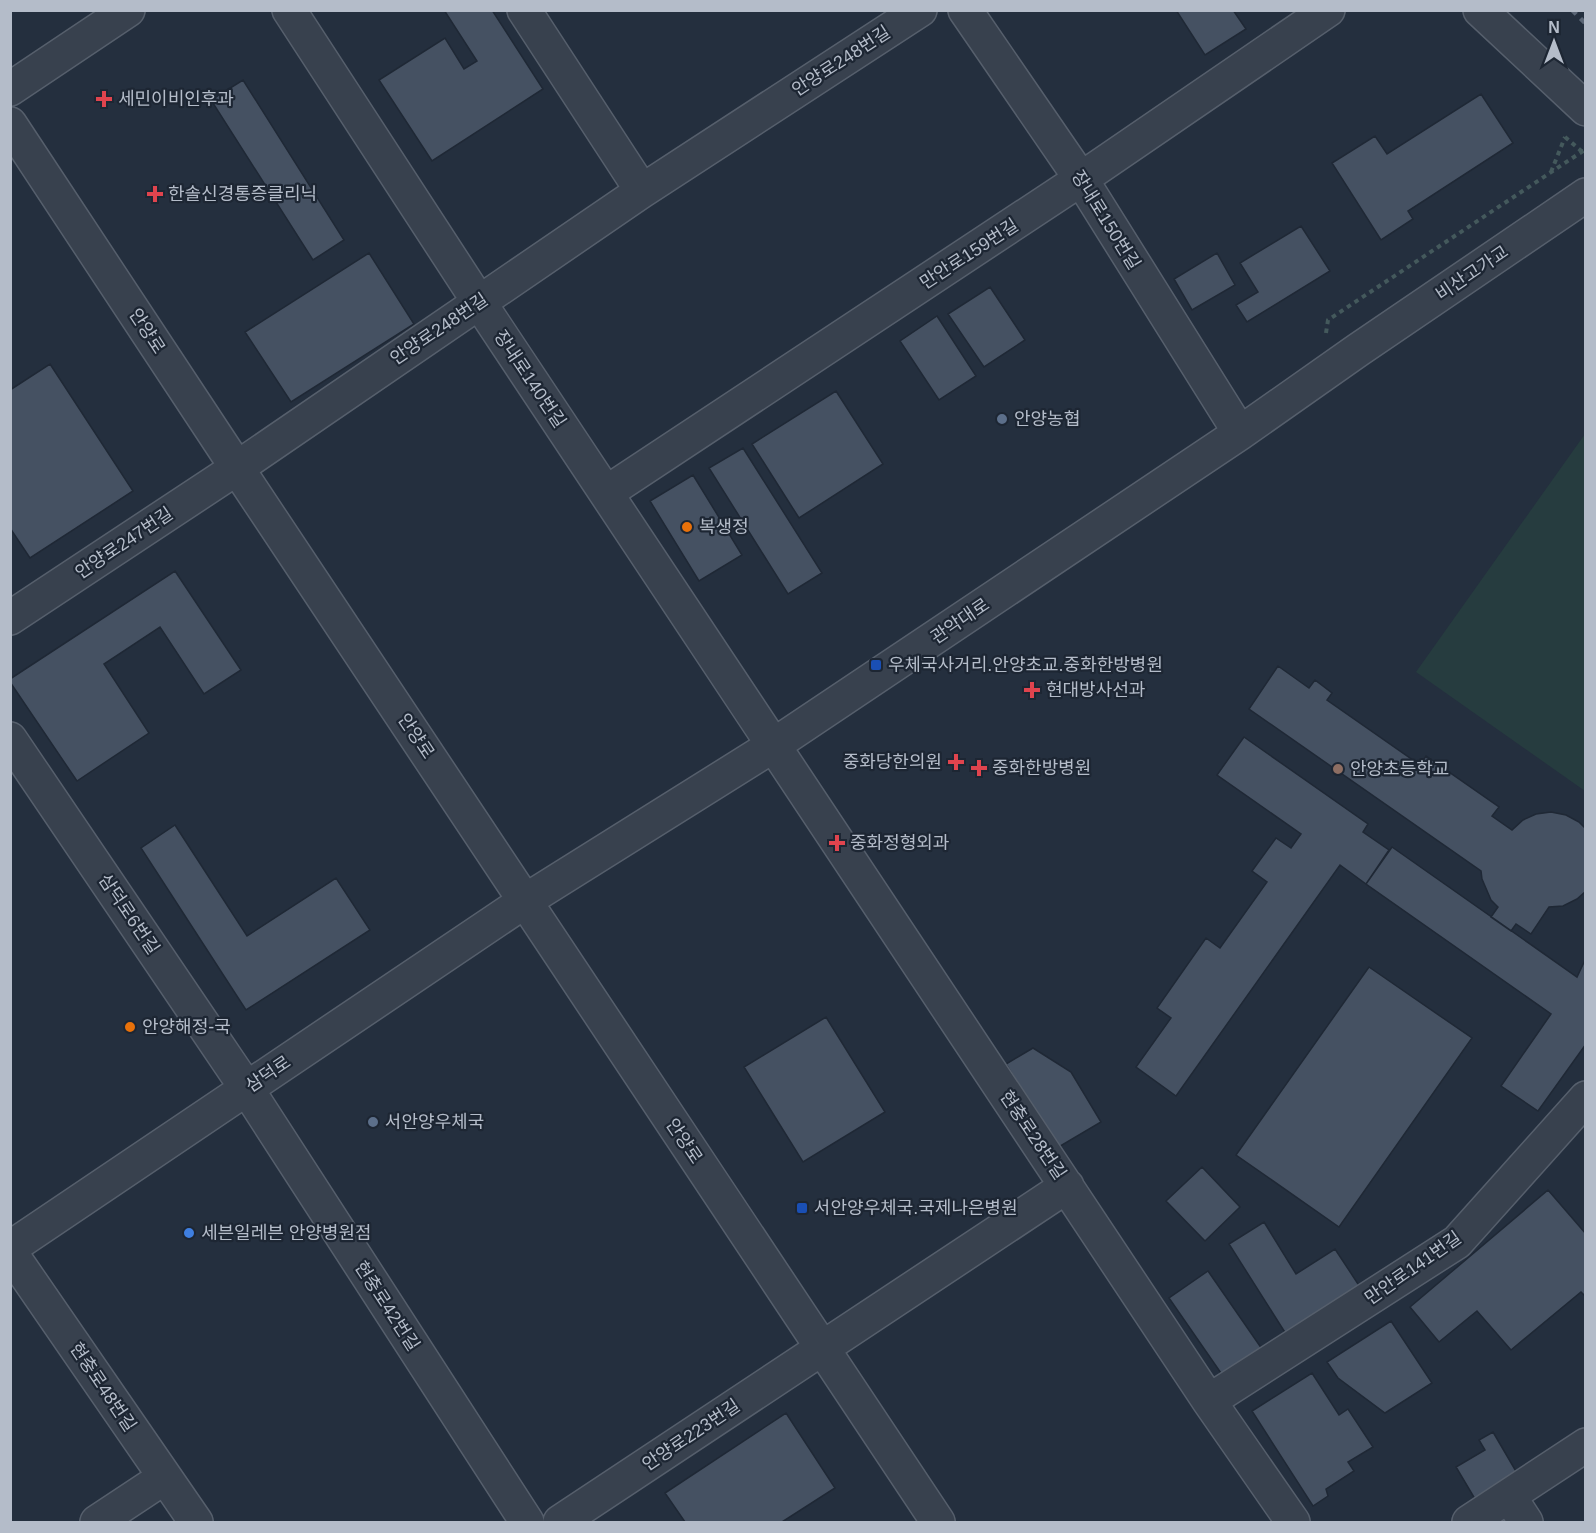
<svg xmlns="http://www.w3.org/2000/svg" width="1596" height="1533" viewBox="0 0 1596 1533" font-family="Helvetica,'Noto Sans KR',sans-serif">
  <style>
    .grass { fill: #263c3f }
    .building { fill: #455162; stroke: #1f2835; stroke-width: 1.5 }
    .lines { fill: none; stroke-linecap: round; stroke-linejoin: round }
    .minor-casing { stroke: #565f6c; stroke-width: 36 }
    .path { stroke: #44595c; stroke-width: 4; stroke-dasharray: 4.5 4.5; stroke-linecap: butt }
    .minor { stroke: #38414e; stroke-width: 33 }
    .rail { stroke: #5a6575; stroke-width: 4.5; stroke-dasharray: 6 6; stroke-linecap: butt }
    .path-bridge { stroke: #44595c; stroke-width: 4; stroke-dasharray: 4.5 4.5; stroke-linecap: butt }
    .health-dot { fill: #e0444e; stroke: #1d2633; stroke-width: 2 }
    .service-dot { fill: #5c6f8a; stroke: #1d2633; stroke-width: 2 }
    .food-dot { fill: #e8710a; stroke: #1d2633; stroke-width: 2 }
    .transit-dot { fill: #1a4fb4; stroke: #1d2633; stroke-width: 2 }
    .education-dot { fill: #8d6e63; stroke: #1d2633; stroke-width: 2 }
    .shop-dot { fill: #3f7fe0; stroke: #1d2633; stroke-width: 2 }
    .labels { text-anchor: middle; stroke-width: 4.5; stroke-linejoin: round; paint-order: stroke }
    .street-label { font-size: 18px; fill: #b4bcc9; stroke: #1d2633 }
    .poi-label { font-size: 18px; fill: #b4bcc9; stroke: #1d2633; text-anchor: start }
  </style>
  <rect width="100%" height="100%" fill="#242f3e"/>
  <path class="grass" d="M 1585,434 L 1585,791 L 1416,672 Z"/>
  <path class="building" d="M 444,10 L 492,10 L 543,89 L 432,161 L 379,80 L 445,38 L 464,69 L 477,61 Z
    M 1176,10 L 1233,10 L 1246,29 L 1205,55 Z
    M 243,80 L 344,240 L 313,260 L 211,100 Z
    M 1481,94 L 1513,143 L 1408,211 L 1413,219 L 1381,240 L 1332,163 L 1375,136 L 1387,154 Z
    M 1301,226 L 1330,271 L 1247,322 L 1236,305 L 1258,292 L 1240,263 Z
    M 369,253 L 414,324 L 291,402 L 245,332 Z
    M 1217,253 L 1235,285 L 1192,310 L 1174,279 Z
    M 990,287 L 1025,340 L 984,367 L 948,314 Z
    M 937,316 L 976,376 L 939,400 L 900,341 Z
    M 50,364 L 133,491 L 30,558 L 10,528 L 10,390 Z
    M 836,391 L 883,464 L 799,518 L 752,444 Z
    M 743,448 L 822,573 L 788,594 L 709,468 Z
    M 693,475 L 742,555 L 699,581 L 650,501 Z
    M 175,571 L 241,670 L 204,694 L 160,627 L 104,664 L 149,733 L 77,781 L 10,682 L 10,679 Z
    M 1278,666 L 1309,688 L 1315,680 L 1332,693 L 1327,700 L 1420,765 L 1426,756 L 1499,807 L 1492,816 L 1512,830 L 1523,820 L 1536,814 L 1551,812 L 1566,815 L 1579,822 L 1586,829 L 1586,891 L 1577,899 L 1563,906 L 1549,907 L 1531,934 L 1516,924 L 1511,931 L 1491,917 L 1498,907 L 1491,900 L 1482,879 L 1481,871 L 1249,709 Z
    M 1244,737 L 1368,824 L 1363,832 L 1389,850 L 1366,884 L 1340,865 L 1176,1096 L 1136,1067 L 1171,1018 L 1157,1008 L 1206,938 L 1220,948 L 1267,882 L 1252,871 L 1276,838 L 1291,848 L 1301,834 L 1217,775 Z
    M 175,825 L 247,936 L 336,878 L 370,930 L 246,1010 L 141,848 Z
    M 1392,847 L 1577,977 L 1586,958 L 1586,1044 L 1538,1111 L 1501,1086 L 1551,1014 L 1366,884 Z
    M 1369,967 L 1472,1038 L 1339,1227 L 1236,1155 Z
    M 826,1017 L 885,1112 L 803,1162 L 744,1067 Z
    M 1033,1048 L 1071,1072 L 1101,1122 L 1057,1148 L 1006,1064 Z
    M 1202,1167 L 1240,1207 L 1205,1241 L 1166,1201 Z
    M 1548,1190 L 1586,1234 L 1586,1297 L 1581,1292 L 1511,1350 L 1477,1311 L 1439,1342 L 1410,1307 Z
    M 1264,1222 L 1296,1274 L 1335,1249 L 1360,1287 L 1286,1334 L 1229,1244 Z
    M 1208,1271 L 1262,1349 L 1223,1376 L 1169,1298 Z
    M 1391,1321 L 1432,1383 L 1385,1413 L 1338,1378 L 1327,1362 Z
    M 1312,1373 L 1339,1415 L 1348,1409 L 1373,1447 L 1348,1462 L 1354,1471 L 1326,1489 L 1328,1496 L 1313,1506 L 1252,1411 Z
    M 786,1413 L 835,1488 L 782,1522 L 685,1522 L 665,1493 Z
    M 1493,1432 L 1517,1473 L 1475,1499 L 1456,1467 L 1485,1450 L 1479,1440 Z"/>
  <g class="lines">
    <defs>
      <path id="minor" d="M 289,10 L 479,302 L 1209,1401 L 1293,1522
        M 524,10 L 642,191
        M 965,10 L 1081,179 L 1240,433
        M 1480,10 L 1586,109
        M 10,89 L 128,10
        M 10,124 L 237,468 L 938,1522
        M 606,493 L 1081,179 L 1328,10
        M 10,618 L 237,468 L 642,191 L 920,10
        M 10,739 L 247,1089 L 527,1522
        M 10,1248 L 525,901 L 774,745 L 1240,433 L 1358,350 L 1586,195
        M 10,1252 L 196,1522
        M 1209,1401 L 1457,1242 L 1586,1098
        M 1509,1496 L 1526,1522
        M 97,1522 L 165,1477
        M 560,1522 L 1067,1186
        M 1469,1522 L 1586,1445"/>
    </defs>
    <use href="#minor" class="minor-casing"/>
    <path class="path" d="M 1551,172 L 1565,137
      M 1326,333 L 1328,320 L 1586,149"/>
    <use href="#minor" class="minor"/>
    <path class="rail" d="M 1572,10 L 1586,24"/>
    <path class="path-bridge" d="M 1565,137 L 1586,155"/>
  </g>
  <g class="health-dot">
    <path d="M101 90h6v6h6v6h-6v6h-6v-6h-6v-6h6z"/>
    <path d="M152 185h6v6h6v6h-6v6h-6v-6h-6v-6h6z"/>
    <path d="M1029 681h6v6h6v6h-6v6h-6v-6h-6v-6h6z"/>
    <path d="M953 753h6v6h6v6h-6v6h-6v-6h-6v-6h6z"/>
    <path d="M976 759h6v6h6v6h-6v6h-6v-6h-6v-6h6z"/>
    <path d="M834 834h6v6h6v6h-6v6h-6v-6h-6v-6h6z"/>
  </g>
  <g class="service-dot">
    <circle cx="1002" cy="419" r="6"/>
    <circle cx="373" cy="1122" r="6"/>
  </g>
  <g class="food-dot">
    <circle cx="687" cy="527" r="6"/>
    <circle cx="130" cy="1027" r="6"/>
  </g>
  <g class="transit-dot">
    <rect x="870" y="659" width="12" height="12" rx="3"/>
    <rect x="796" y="1202" width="12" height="12" rx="3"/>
  </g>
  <circle class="education-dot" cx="1338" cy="769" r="6"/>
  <circle class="shop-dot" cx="189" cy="1233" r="6"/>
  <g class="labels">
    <g class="street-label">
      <text transform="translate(841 61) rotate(-33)" y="6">안양로248번길</text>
      <text transform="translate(1106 220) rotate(58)" y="6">장내로150번길</text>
      <text transform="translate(969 254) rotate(-33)" y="6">만안로159번길</text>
      <text transform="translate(1472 273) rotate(-34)" y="6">비산고가교</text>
      <text transform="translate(439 329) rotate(-34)" y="6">안양로248번길</text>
      <text transform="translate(147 331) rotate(57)" y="6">안양로</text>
      <text transform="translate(530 379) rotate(56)" y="6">장내로140번길</text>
      <text transform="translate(124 543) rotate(-34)" y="6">안양로247번길</text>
      <text transform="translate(960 621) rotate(-34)" y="6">관악대로</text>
      <text transform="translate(416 736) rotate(56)" y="6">안양로</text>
      <text transform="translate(129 914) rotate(56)" y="6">삼덕로6번길</text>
      <text transform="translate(268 1074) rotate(-34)" y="6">삼덕로</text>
      <text transform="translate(1033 1135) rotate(56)" y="6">현충로28번길</text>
      <text transform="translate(684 1141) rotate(56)" y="6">안양로</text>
      <text transform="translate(1413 1268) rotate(-35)" y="6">만안로141번길</text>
      <text transform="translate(387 1306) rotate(57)" y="6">현충로42번길</text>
      <text transform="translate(103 1387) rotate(56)" y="6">현충로48번길</text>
      <text transform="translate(691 1435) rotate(-34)" y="6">안양로223번길</text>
    </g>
    <g class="poi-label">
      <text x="118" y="105">세민이비인후과</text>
      <text x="168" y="200">한솔신경통증클리닉</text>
      <text x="1014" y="425">안양농협</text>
      <text x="699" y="533">복생정</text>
      <text x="888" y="671">우체국사거리.안양초교.중화한방병원</text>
      <text x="1046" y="696">현대방사선과</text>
      <text x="942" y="768" text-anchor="end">중화당한의원</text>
      <text x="992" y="774">중화한방병원</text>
      <text x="1350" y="775">안양초등학교</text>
      <text x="850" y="849">중화정형외과</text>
      <text x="142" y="1033">안양해정-국</text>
      <text x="385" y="1128">서안양우체국</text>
      <text x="814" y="1214">서안양우체국.국제나은병원</text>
      <text x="201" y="1239">세븐일레븐 안양병원점</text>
    </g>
  </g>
  <rect width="1596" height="1533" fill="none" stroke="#b4bcc9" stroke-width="24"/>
  <g transform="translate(1554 42)" stroke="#1d2633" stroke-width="4.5" paint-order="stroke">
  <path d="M0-4.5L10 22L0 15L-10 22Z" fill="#b4bcc9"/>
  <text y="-9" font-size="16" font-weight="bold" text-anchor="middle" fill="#b4bcc9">N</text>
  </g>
</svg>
